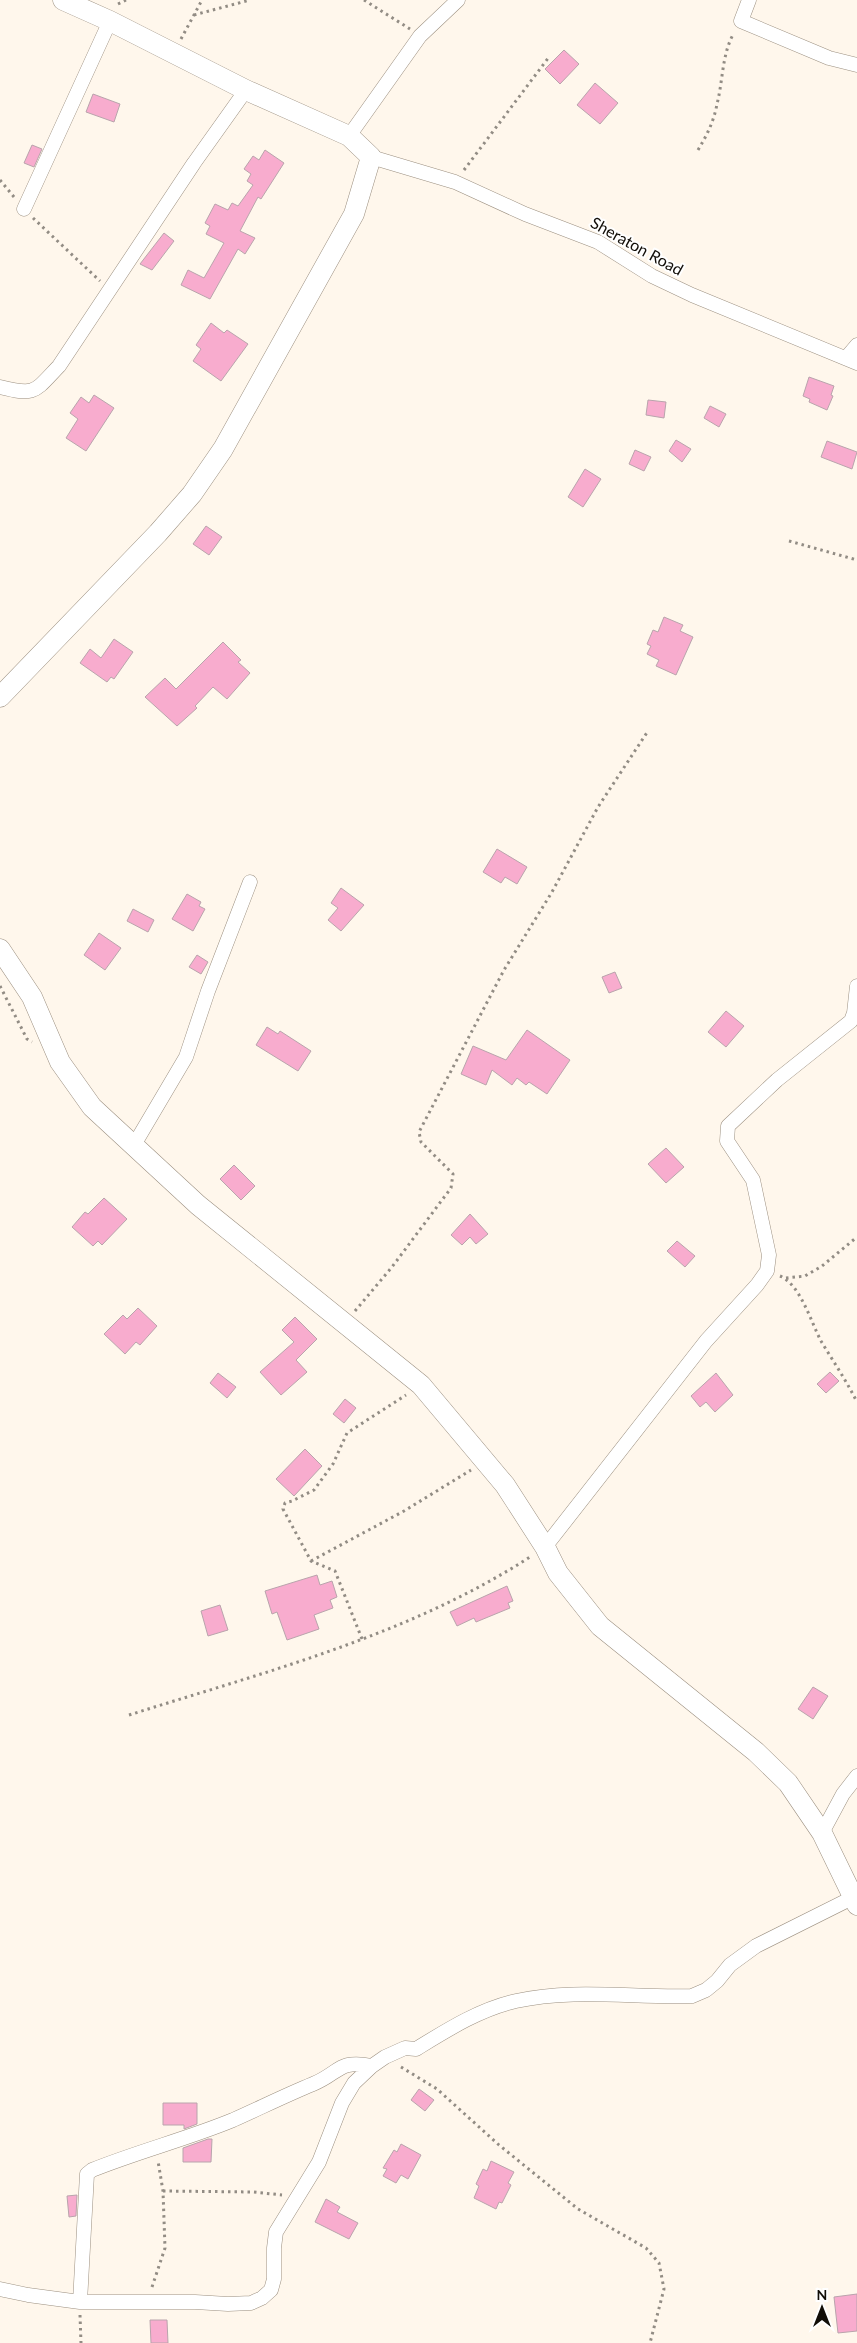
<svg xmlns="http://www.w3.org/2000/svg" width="857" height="2343" viewBox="0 0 857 2343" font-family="Lato,sans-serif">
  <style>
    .building { fill: #f8acce; stroke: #b9a4ac }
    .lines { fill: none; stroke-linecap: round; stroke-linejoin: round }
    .street-casing { stroke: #9c9081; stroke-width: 15 }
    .secondary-casing { stroke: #9c9081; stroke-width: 21 }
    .path { stroke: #928c84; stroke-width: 3; stroke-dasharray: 2.5 4; stroke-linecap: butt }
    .street { stroke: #fff; stroke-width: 14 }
    .secondary { stroke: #fff; stroke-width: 20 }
    .labels { text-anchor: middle; stroke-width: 4; stroke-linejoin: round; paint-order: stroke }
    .street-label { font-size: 16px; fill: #120e08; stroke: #fff }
  </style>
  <rect width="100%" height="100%" fill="#fff7ec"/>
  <path class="building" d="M 564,50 L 579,64 L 560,84 L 545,69 Z
    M 595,83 L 618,103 L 600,124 L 577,105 Z
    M 93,94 L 120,104 L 114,122 L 86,112 Z
    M 32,145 L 42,149 L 34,167 L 24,163 Z
    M 265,150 L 284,163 L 261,199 L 258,197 L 240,231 L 255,238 L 245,254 L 238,249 L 210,299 L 181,285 L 188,270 L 204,278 L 224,243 L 206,234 L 210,226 L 205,223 L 215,204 L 228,210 L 232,203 L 238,206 L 253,185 L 247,181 L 251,174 L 244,169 L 253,156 L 259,160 Z
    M 164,233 L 174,241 L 152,270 L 140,264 Z
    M 211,323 L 224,333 L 227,330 L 248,344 L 221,381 L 193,361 L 201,349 L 196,345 Z
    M 809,377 L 834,386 L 831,395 L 833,396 L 827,410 L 809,402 L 810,399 L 803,396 Z
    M 94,395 L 114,408 L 86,451 L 66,438 L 78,419 L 70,413 L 81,397 L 89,403 Z
    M 648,400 L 666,402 L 664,418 L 646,415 Z
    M 710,406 L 726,414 L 719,427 L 704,418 Z
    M 676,440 L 691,449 L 682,462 L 669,451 Z
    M 827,441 L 857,452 L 852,469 L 821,457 Z
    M 635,450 L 651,457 L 644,471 L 629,464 Z
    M 585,469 L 601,479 L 583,507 L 568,497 Z
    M 206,526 L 222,537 L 209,555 L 193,544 Z
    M 664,617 L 683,625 L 680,631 L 693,637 L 676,675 L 656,666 L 659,660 L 647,654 L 651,646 L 647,644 L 653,630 L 658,632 Z
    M 114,639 L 133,652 L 114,679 L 111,677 L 107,682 L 80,663 L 90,649 L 101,658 Z
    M 223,642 L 241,660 L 238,662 L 250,673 L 227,699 L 213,687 L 195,706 L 197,708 L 177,726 L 145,697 L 165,678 L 176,689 Z
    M 497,849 L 527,867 L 517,884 L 505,877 L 501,883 L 483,872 Z
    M 341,888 L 364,905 L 341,931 L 328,920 L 338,908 L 331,903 Z
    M 187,894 L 201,902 L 199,906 L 205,909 L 193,931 L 172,919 Z
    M 133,909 L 154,920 L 148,932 L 127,921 Z
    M 99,933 L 121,948 L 105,970 L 84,955 Z
    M 197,955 L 208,962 L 201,974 L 189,967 Z
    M 615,972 L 622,988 L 609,993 L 602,977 Z
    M 726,1011 L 744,1026 L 726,1047 L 708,1032 Z
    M 267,1027 L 278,1034 L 280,1031 L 311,1051 L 298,1071 L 256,1045 Z
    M 527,1030 L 570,1060 L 547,1094 L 529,1082 L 526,1085 L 517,1078 L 512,1085 L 492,1070 L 486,1085 L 461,1074 L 473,1046 L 506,1060 Z
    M 666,1148 L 684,1167 L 666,1183 L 648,1164 Z
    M 234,1165 L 255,1186 L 241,1200 L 220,1179 Z
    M 104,1198 L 127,1219 L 102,1245 L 98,1241 L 93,1246 L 72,1227 L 85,1212 L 88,1214 Z
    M 470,1214 L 488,1234 L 476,1244 L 470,1237 L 462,1245 L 451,1235 Z
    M 677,1241 L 695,1256 L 685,1267 L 667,1251 Z
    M 138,1308 L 157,1326 L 140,1345 L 136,1342 L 125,1354 L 104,1334 L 123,1315 L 127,1319 Z
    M 295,1317 L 317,1339 L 296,1360 L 307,1372 L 281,1395 L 260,1372 L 294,1342 L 282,1330 Z
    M 830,1372 L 839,1381 L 826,1393 L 817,1384 Z
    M 218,1373 L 236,1387 L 227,1398 L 210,1383 Z
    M 716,1373 L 733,1395 L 715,1412 L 706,1402 L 700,1407 L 691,1396 Z
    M 345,1399 L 356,1408 L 344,1423 L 333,1414 Z
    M 305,1449 L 322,1466 L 294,1496 L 276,1479 Z
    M 317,1575 L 320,1585 L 332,1581 L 337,1597 L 330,1600 L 333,1608 L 314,1615 L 319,1629 L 287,1640 L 277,1612 L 272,1614 L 265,1591 Z
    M 507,1586 L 513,1601 L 508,1603 L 510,1608 L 476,1622 L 474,1618 L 457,1626 L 450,1612 Z
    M 220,1605 L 228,1630 L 208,1636 L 201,1611 Z
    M 813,1687 L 828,1696 L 813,1719 L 798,1709 Z
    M 419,2089 L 434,2100 L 425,2111 L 411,2100 Z
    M 163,2103 L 197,2103 L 197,2124 L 184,2129 L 184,2125 L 163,2125 Z
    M 208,2139 L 212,2139 L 211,2162 L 183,2162 L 183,2148 Z
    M 401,2144 L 421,2155 L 408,2179 L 401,2175 L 396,2183 L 383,2176 L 387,2169 L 383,2168 L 394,2150 L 397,2152 Z
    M 491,2161 L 514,2172 L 508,2183 L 511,2185 L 502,2203 L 499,2202 L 496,2209 L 474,2198 L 479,2186 L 476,2184 L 483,2169 L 487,2171 Z
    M 77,2195 L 76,2216 L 69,2217 L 67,2196 Z
    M 326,2199 L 340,2207 L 337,2212 L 358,2223 L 349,2239 L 315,2222 Z
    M 857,2294 L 857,2331 L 838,2333 L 834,2297 Z
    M 150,2320 L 167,2320 L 168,2343 L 151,2343 Z"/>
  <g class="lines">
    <defs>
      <path id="street" d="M 749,0 L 741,21 L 829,58 L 857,65
        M 349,136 L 420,36 L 458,0
        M 371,157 L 455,182 L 525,214 L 598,242 L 652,276 L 692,295 L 857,363
        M 24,209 L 110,21
        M 846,358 L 857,345
        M 0,387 C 36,396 34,392 59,366 L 194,163 L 246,90
        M 134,1145 L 186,1057 L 208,991 L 250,882
        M 545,1547 L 706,1341 L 757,1285 L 767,1271 L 769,1255 L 753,1180 L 727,1141 L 728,1126 L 777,1080 L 851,1021 L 854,1013 L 857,986
        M 822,1833 L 843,1794 L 857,1776
        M 0,2289 L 28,2295 L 80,2302 L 195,2302 L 228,2304 L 251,2303 L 262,2298 L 271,2290 L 274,2279 L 274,2248 L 276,2232 L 319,2162 L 342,2103 L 354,2083 L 372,2066 L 385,2057 L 405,2048 L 416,2049 C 447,2030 480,2009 516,2001 C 573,1988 634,1998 692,1996 L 706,1990 L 717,1981 L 730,1965 L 756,1946 L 854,1897
        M 80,2302 L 87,2174 L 92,2170 C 139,2151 187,2139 233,2120 C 260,2108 286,2095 313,2084 C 340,2073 338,2059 372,2066"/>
      <path id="secondary" d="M 0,697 L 158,533 L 192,494 L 223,449 L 354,214 L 371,157 L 349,136 L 246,90 L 110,21 L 63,0
        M 0,949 L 32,997 L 60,1062 L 92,1107 L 198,1205 L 421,1385 L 505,1485 L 545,1547 L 558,1573 L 600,1626 L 756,1752 L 788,1783 L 822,1833 L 857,1905"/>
    </defs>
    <use href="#street" class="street-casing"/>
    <use href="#secondary" class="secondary-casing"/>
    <path class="path" d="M 364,0 L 410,29
      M 118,4 L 126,0
      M 194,15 L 250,0
      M 181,39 L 202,0
      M 698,150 C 707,135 714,121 717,104 C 723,81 722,53 734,33
      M 464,170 L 549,57
      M 0,180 L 14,197
      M 33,218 L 100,281
      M 789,541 L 857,560
      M 0,986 L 27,1039 L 32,1042
      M 780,1276 C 800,1284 811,1322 821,1341 C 833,1361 846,1380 857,1402
      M 786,1278 L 805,1276 L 822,1266 L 857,1237
      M 355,1311 L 392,1267 L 451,1188 L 453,1174 L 421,1142 L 419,1132 L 504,970 L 552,892 L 598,807 L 648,731
      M 311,1561 L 404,1511 L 471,1470
      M 362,1639 L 335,1571 L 311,1561 L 283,1509 L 285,1503 L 292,1501 L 314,1490 L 333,1464 L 347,1433 L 406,1395
      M 129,1715 C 265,1672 409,1635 530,1557
      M 401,2067 L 437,2089 L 499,2145 L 578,2209 L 646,2248 L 659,2263 L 664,2289 L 650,2343
      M 163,2191 L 253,2192 L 282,2195
      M 152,2287 L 165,2248 L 163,2191 L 158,2161
      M 80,2315 L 81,2343"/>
    <use href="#street" class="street"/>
    <use href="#secondary" class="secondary"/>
  </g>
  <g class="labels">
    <g class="street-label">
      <text transform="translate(637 246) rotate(29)" y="6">Sheraton Road</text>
    </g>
  </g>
  <g transform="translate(822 2308)" stroke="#ffffff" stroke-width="4" paint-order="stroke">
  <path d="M0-4L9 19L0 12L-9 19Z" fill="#120e08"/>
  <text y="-8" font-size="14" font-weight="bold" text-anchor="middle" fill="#120e08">N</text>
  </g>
</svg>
